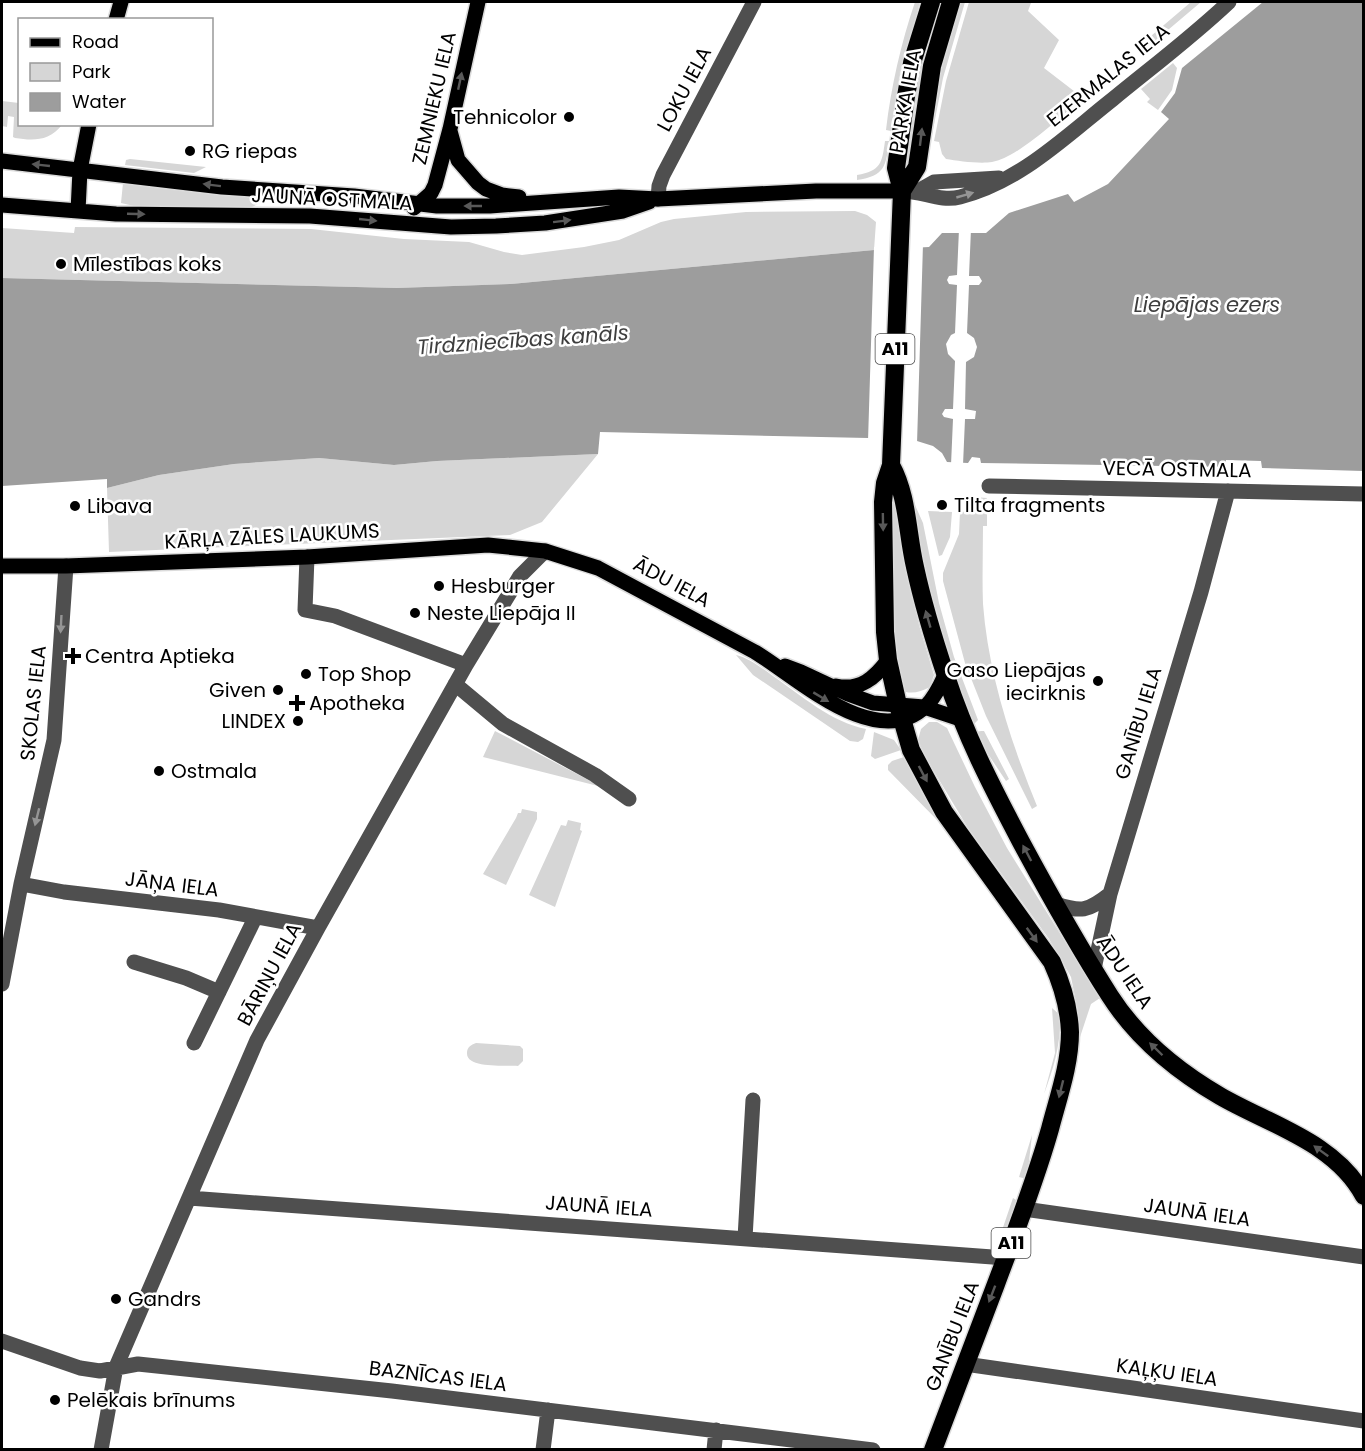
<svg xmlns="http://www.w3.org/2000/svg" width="1365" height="1451" viewBox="0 0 1365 1451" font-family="Poppins,sans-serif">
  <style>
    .green { fill: #d6d6d6 }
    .water { fill: #9d9d9d }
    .pier { fill: #fff }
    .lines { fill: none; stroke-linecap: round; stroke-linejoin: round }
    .major-casing { stroke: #dbdbdb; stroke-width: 18 }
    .highway-casing { stroke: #dbdbdb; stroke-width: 21 }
    .minor { stroke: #4f4f4f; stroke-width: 15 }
    .major { stroke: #000; stroke-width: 15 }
    .highway { stroke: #000; stroke-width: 18 }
    .oneway { fill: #595959 }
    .oneway2 { fill: #959595 }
    .poi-dot { fill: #000; stroke: #fff; stroke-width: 2 }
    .labels { text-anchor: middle; stroke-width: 5; stroke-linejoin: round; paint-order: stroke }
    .shield { fill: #fff; stroke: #4c4c4c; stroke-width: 1.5 }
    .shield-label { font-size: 18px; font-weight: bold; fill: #000 }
    .street-label { font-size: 20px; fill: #000; stroke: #fff }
    .poi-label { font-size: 20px; fill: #000; stroke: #fff; text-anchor: start }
    .water-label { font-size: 21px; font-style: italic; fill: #3e3e3e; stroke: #fff }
  </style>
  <rect width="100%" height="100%" fill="#fff"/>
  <path class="green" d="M 915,2 L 920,2 L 899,81 L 891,131 L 886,130 C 891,87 901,43 915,2 Z
    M 959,2 L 965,2 L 943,78 L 932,135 L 929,137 L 941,62 Z
    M 969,2 L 1031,3 L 1028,11 L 1059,40 L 1044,68 L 1083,98 C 1062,115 1018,158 992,162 C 980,164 958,161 946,159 L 942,154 L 939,142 L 934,141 L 946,81 Z
    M 1191,2 L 1201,2 L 1155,41 L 1151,36 Z
    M 1173,63 L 1177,68 L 1172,90 L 1158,110 L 1147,102 L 1150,99 L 1141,89 Z
    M 2,101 L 19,103 L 20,124 L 62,125 C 49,141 34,141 15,138 L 13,137 L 14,117 L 8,116 L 7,127 L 2,126 Z
    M 885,141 L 889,141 C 886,166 885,176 857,180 L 857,175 C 881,171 882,163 885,141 Z
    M 130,159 L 206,167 L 194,173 L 125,165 L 126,160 Z
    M 123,183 L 246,197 L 255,199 L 260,203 L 252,207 L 134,206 L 121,203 Z
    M 855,211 L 867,215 L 876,222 L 874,250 L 511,284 L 397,288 L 2,278 L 2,228 L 74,233 L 75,227 L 311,229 L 404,239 L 469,242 L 504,252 L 522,255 L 584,247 L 619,240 L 661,222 L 674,219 L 746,212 Z
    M 598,454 L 542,522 L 510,535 L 109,552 L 107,488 L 159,475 L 234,464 L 319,458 L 394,465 L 437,461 Z
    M 911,496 L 923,523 L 939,603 L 954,657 L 978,720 L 973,725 L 943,641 L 924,570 Z
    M 973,497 L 987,498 L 987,526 L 983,526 C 983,552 982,578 983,604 C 988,672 1011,743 1037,806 L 1032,809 L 986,716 L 965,663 L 943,581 L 943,573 L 959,534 L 960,512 L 973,511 Z
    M 893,498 L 919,625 L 934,675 L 930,687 C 920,692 911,695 900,690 L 891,608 Z
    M 928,511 L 952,512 L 950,537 L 942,555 L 939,556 Z
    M 736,655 C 749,658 762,668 773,676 C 802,696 831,722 866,729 L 863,739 L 858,742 L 850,741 L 753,675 Z
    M 929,722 L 937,722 L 947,728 L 975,787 L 1007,848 L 1100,998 L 1091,1004 L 1076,1049 L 1078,1012 L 1071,977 L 1049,939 L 968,828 L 924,755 L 918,740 L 921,729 Z
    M 495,731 L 602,787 L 483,757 Z
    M 981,731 L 984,731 L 1009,779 L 1006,781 L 978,739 L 976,732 Z
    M 874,732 L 894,740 L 901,750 L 875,759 L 871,756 Z
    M 904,757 L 924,796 L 942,825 L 888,770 L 888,765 L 892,761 Z
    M 522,809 L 537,812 L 537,819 L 506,885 L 483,874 L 516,818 L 518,813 L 521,813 Z
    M 568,820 L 581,823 L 580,830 L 582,831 L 555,907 L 529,895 L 561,825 L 566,826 Z
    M 1052,1008 L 1060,1015 C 1061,1044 1054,1067 1044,1094 L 1055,1053 Z
    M 476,1043 L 520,1046 L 523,1049 L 523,1061 L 518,1066 C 506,1065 466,1069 467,1053 C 467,1047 471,1045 476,1043 Z
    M 1032,1135 L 1027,1179 L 1019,1177 Z
    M 1013,1198 L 1019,1202 L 1001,1245 L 996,1248 Z"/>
  <path class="water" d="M 1263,2 L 1363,2 L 1363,471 L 1262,468 L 1261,461 L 1226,460 L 1225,467 L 981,463 L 980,458 L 972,457 L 968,463 L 947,462 L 942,453 L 933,446 L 917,441 L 868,438 L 600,432 L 598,454 L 437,461 L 394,465 L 319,458 L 234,464 L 159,475 L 107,488 L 107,479 L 2,486 L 2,278 L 397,288 L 511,284 L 874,250 L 929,247 L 942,233 L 986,233 L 1009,213 L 1068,194 L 1074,202 L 1108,184 L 1169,119 L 1161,112 L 1175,93 L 1182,68 Z"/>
  <path class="pier" d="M 959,229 L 971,229 L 969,276 L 979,276 L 982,281 L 979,285 L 969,285 L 967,333 L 974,338 L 977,347 L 974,357 L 966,362 L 965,409 L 976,411 L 975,419 L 965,419 L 963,465 L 951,465 L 953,419 L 944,417 L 942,414 L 945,409 L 953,409 L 955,361 L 948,354 L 946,344 L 951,335 L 955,333 L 957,285 L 949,284 L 947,280 L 949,276 L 957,275 Z
    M 923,244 L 917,444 L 868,441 L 874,247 Z"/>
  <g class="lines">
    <defs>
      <path id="major" d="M 116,20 L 121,2
        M 450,131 L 458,160 L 478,183 L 486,189 L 502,195 L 519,197
        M 2,161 L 222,187 L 354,196 L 437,206 L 490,206 L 619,197 L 658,199 L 816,191 L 902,191
        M 2,205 L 116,214 L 310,216 L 451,227 L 496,226 L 545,223 L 623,211 L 649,202
        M 414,208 L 431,193 L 435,185 L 450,129 L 478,2
        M 78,211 L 80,170 L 89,124
        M 2,566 L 66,566 L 307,557 L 488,545 L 545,551 L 598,568 L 755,652 C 797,677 876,753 926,706 C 935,697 940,686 945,675
        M 785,666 L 801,672 L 848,694 L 873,703 L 924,707 L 960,719
        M 836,686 C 860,691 875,678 888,660"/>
      <path id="highway" d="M 931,2 L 912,63 L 906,96 L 896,168 L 902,191 L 891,465 L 885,483 L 883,502 L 885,632 L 888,660 L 898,705 L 911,750 L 944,812 L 1052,962 C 1062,984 1069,1007 1070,1032 C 1070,1065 1058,1098 1050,1129 C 1035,1182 1015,1233 996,1284 C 975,1339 954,1394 933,1450
        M 902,191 L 917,167 L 932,66 L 951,2
        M 891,465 C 908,496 907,533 915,567 C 923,604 934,640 946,676 C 965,735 992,787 1021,842 C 1049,894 1078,946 1110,996 C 1137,1038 1177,1071 1220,1096 C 1270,1125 1335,1142 1364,1196"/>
    </defs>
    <use href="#major" class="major-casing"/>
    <use href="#highway" class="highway-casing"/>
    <path class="minor" d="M 902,191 C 923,191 940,202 960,197 C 1020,182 1066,136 1113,99 C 1152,67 1192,37 1229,2
      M 918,191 L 934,182 L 999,178
      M 658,199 L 659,186 L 663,175 L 754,2
      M 989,486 L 1364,494
      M 307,557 L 305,610 L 335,616 L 466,665
      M 455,684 L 503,724 L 595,775 L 629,799
      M 21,884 L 64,892 L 219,910 L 318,928
      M 1055,904 C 1082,912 1087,912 1110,894
      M 134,962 L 186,978 L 219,992
      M 1094,969 L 1110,894 L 1201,592 L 1228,491
      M 2,984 L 21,884 L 54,740 L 66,566
      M 194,1043 L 255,918
      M 189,1198 L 1006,1258
      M 1024,1209 L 1364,1257
      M 745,1238 L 753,1100
      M 2,1341 L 80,1368 L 100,1371 L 138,1364 L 392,1391 L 873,1450
      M 965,1364 L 1364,1421
      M 101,1450 L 116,1367 L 257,1040 L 318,928 L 466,665 L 520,576 L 545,551
      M 543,1450 L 548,1410
      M 714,1450 L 716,1430"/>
    <use href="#major" class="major"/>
    <use href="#highway" class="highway"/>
  </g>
  <defs><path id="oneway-solid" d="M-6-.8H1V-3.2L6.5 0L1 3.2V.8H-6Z" transform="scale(1.5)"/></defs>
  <g class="oneway">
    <use href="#oneway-solid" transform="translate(460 81) rotate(-78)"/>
    <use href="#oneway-solid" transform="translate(921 137) rotate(-83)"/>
    <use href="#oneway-solid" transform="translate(41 165) rotate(-174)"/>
    <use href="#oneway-solid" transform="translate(212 185) rotate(-173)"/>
    <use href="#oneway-solid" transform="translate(473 206) rotate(180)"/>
    <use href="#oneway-solid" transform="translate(136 214) rotate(2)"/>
    <use href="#oneway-solid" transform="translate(368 220) rotate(6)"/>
    <use href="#oneway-solid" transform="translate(562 221) rotate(-7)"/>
    <use href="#oneway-solid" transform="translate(883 522) rotate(89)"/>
    <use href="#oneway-solid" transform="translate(928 619) rotate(-106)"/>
    <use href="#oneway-solid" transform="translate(821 697) rotate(31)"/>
    <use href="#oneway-solid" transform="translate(923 774) rotate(62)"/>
    <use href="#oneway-solid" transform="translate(1027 853) rotate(-118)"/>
    <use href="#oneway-solid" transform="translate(1032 935) rotate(54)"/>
    <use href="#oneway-solid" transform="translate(1156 1049) rotate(-136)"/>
    <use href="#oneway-solid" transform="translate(1061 1089) rotate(104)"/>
    <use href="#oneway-solid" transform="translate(1321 1151) rotate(-144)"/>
    <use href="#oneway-solid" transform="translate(992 1294) rotate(111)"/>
  </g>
  <g class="oneway2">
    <use href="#oneway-solid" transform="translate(965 195) rotate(-16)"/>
    <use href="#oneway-solid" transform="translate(61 624) rotate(93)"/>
    <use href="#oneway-solid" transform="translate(37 817) rotate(104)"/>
  </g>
  <g class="poi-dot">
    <circle cx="569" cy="117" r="6"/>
    <circle cx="190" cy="151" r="6"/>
    <circle cx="61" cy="264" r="6"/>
    <circle cx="942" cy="505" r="6"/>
    <circle cx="75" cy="506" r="6"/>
    <circle cx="439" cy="586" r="6"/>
    <circle cx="415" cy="613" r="6"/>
    <path d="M70 647h6v6h6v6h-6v6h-6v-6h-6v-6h6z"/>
    <circle cx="306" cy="674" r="6"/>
    <circle cx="1098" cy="681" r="6"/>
    <circle cx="278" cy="690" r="6"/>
    <path d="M294 694h6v6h6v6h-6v6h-6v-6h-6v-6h6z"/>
    <circle cx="298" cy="721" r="6"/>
    <circle cx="159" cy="771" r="6"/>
    <circle cx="116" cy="1299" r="6"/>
    <circle cx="55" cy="1400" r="6"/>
  </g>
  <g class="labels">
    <g class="shield">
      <rect x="875.5" y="334" width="39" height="30" rx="4.5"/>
      <rect x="991.5" y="1228" width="39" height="30" rx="4.5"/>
    </g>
    <g class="shield-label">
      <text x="895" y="355">A11</text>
      <text x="1011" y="1249">A11</text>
    </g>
    <g class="street-label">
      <text transform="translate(1108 75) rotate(-39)" y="7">EZERMALAS IELA</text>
      <text transform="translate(684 89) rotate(-62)" y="7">LOKU IELA</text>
      <text transform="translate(434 98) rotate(-77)" y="7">ZEMNIEKU IELA</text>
      <text transform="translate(905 101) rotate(-80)" y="7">PARKA IELA</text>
      <text transform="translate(332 199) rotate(3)" y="7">JAUNĀ OSTMALA</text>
      <text transform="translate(1177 469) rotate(1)" y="7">VECĀ OSTMALA</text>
      <text transform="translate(272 536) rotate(-3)" y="7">KĀRĻA ZĀLES LAUKUMS</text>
      <text transform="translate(672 582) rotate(28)" y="7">ĀDU IELA</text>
      <text transform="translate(33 703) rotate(-84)" y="7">SKOLAS IELA</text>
      <text transform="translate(1138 723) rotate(-73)" y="7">GANĪBU IELA</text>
      <text transform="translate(172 884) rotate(7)" y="7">JĀŅA IELA</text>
      <text transform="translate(1125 972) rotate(56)" y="7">ĀDU IELA</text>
      <text transform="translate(269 974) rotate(-62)" y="7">BĀRIŅU IELA</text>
      <text transform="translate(599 1206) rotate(4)" y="7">JAUNĀ IELA</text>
      <text transform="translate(1197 1212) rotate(8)" y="7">JAUNĀ IELA</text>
      <text transform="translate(952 1336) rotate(-69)" y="7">GANĪBU IELA</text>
      <text transform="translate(1167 1372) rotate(8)" y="7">KAĻĶU IELA</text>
      <text transform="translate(438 1376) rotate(7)" y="7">BAZNĪCAS IELA</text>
    </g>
    <g class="poi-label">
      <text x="557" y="124" text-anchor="end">Tehnicolor</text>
      <text x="202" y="158">RG riepas</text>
      <text x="73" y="271">Mīlestības koks</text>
      <text x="954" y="512">Tilta fragments</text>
      <text x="87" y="513">Libava</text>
      <text x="451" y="593">Hesburger</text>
      <text x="427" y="620">Neste Liepāja II</text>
      <text x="85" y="663">Centra Aptieka</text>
      <text x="1086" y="677" text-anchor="end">Gaso Liepājas<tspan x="1086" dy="23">iecirknis</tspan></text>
      <text x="318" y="681">Top Shop</text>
      <text x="266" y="697" text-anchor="end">Given</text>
      <text x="309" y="710">Apotheka</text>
      <text x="286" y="728" text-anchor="end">LINDEX</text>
      <text x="171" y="778">Ostmala</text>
      <text x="128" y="1306">Gandrs</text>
      <text x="67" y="1407">Pelēkais brīnums</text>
    </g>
    <g class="water-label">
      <text x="1207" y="312">Liepājas ezers</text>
      <text transform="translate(523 340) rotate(-4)" y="7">Tirdzniecības kanāls</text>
    </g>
  </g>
  <rect width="1365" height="1451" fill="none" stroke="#000000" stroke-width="6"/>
  <rect x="18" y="18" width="195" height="108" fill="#ffffff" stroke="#999999" stroke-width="1.5"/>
  <rect x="30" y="38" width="30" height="9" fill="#000000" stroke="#999999" stroke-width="1.5"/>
  <text x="72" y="48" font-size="18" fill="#000000">Road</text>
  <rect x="30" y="63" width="30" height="18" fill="#d6d6d6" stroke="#999999" stroke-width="1.5"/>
  <text x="72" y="78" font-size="18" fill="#000000">Park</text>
  <rect x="30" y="93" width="30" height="18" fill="#9d9d9d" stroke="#999999" stroke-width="1.5"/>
  <text x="72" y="108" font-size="18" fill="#000000">Water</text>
</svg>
